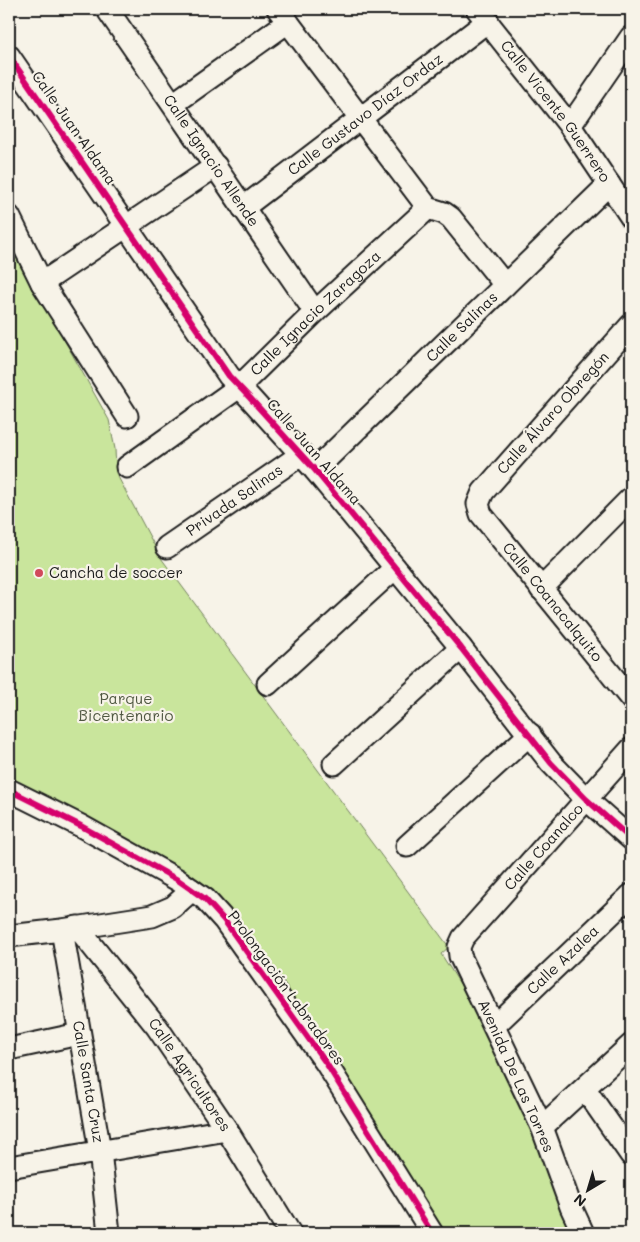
<svg xmlns="http://www.w3.org/2000/svg" width="640" height="1242" viewBox="0 0 640 1242" font-family="Mali,sans-serif">
  <style>
    .green { fill: #c9e59c; stroke: #72805c }
    .lines { fill: none; stroke-linecap: round; stroke-linejoin: round }
    .minor-casing { stroke: #1c1c1c; stroke-width: 25 }
    .minor { stroke: #f7f3e8; stroke-width: 21 }
    .cycleway-casing { stroke: #f7f3e8; stroke-width: 9 }
    .cycleway { stroke: #d6006c; stroke-width: 6 }
    .poi-dot { fill: #d1495b; stroke: #f7f3e8; stroke-width: 2 }
    .labels { text-anchor: middle; stroke-width: 4.5; stroke-linejoin: round; paint-order: stroke }
    .street-label { font-size: 15px; fill: #1c1c1c; stroke: #f7f3e8 }
    .poi-label { font-size: 15px; fill: #1c1c1c; stroke: #f7f3e8; text-anchor: start }
    .park-label { font-size: 15px; fill: #505842; stroke: #f7f3e8 }
  </style>
  <rect width="100%" height="100%" fill="#f7f3e8"/>
  <filter id="ink" filterUnits="userSpaceOnUse"><feTurbulence type="fractalNoise" baseFrequency=".02" numOctaves="2"/><feDisplacementMap in="SourceGraphic" scale="10" xChannelSelector="R" yChannelSelector="G"/><feConvolveMatrix kernelMatrix="1 2 1 2 8 2 1 2 1" color-interpolation-filters="sRGB"/></filter>
  <g filter="url(#ink)">
    <path class="green" d="M 9,229 L 24,268 L 109,420 L 115,449 L 116,473 L 161,558 L 449,947 L 441,954 L 489,1029 L 535,1128 L 574,1233 L 442,1233 L 231,915 L 9,780 Z"/>
    <g class="lines">
      <defs>
        <g id="minor">
          <path id="s1" d="M 107,9 L 315,312"/>
          <path d="M 278,9 L 428,208 L 444,213 L 451,218 L 505,285"/>
          <path id="s2" d="M 477,9 L 570,126 L 631,217"/>
          <path d="M 9,56 L 229,376 L 250,398 L 315,470 L 461,648 L 551,763 L 586,799 L 631,839"/>
          <path d="M 173,104 L 288,22"/>
          <path d="M 570,126 L 631,37"/>
          <path id="s3" d="M 243,208 L 488,21"/>
          <path d="M 9,216 L 42,283 L 127,416"/>
          <path d="M 42,283 L 216,166"/>
          <path id="s4" d="M 631,325 L 483,492 L 478,504 L 481,514 L 631,699"/>
          <path id="s5" d="M 127,467 L 239,387 L 315,312 L 428,208"/>
          <path id="s6" d="M 315,470 L 609,184"/>
          <path id="s7" d="M 167,547 L 302,454"/>
          <path d="M 541,589 L 631,498"/>
          <path d="M 268,684 L 395,568"/>
          <path d="M 334,764 L 461,648"/>
          <path d="M 9,790 L 81,826 L 178,880 L 205,899 L 224,920 L 326,1063 L 432,1233"/>
          <path d="M 407,846 L 530,734"/>
          <path id="s8" d="M 77,927 L 157,1027 L 227,1130 L 290,1233"/>
          <path id="s9" d="M 62,930 L 100,1151 L 109,1233"/>
          <path d="M 9,936 L 62,930 L 152,916 L 173,907 L 192,890"/>
          <path id="s10" d="M 495,1025 L 631,895"/>
          <path d="M 9,1049 L 79,1034"/>
          <path d="M 585,1089 L 631,1155"/>
          <path d="M 542,1127 L 631,1045"/>
          <path d="M 9,1167 L 227,1130"/>
          <path id="s11" d="M 583,1233 L 571,1207 L 542,1127 L 460,956 L 459,947 L 463,938 L 631,749"/>
        </g>
      </defs>
      <use href="#minor" class="minor-casing"/>
      <use href="#minor" class="minor"/>
      <defs>
        <path id="cycleway" d="M 9,56 L 229,376 L 250,398 L 315,470 L 461,648 L 551,763 L 586,799 L 631,839
          M 9,790 L 81,826 L 178,880 L 205,899 L 224,920 L 326,1063 L 432,1233"/>
      </defs>
      <use href="#cycleway" class="cycleway-casing"/>
      <use href="#cycleway" class="cycleway"/>
    </g>
  </g>
  <circle class="poi-dot" cx="39" cy="573" r="5"/>
  <g class="labels">
    <g class="street-label">
      <text dy="5" stroke="none"><textPath href="#s2" startOffset="129">Calle Vicente Guerrero</textPath></text>
      <text dy="5" stroke="none"><textPath href="#s3" startOffset="154">Calle Gustavo Díaz Ordaz</textPath></text>
      <text transform="translate(74 128) rotate(55)" y="5">Calle Juan Aldama</text>
      <text dy="5" stroke="none"><textPath href="#s1" startOffset="184">Calle Ignacio Allende</textPath></text>
      <text dy="5" stroke="none"><textPath href="#s5" startOffset="244">Calle Ignacio Zaragoza</textPath></text>
      <text dy="5" stroke="none"><textPath href="#s6" startOffset="205">Calle Salinas</textPath></text>
      <text transform="translate(553 413) rotate(-48)" y="5">Calle Álvaro Obregón</text>
      <text transform="translate(314 452) rotate(49)" y="5">Calle Juan Aldama</text>
      <text dy="5" stroke="none"><textPath href="#s7" startOffset="82">Privada Salinas</textPath></text>
      <text dy="5" stroke="none"><textPath href="#s4" startOffset="360">Calle Coanacalquito</textPath></text>
      <text dy="5" stroke="none"><textPath href="#s11" startOffset="444">Calle Coanalco</textPath></text>
      <text dy="5" stroke="none"><textPath href="#s10" startOffset="94">Calle Azalea</textPath></text>
      <text transform="translate(286 988) rotate(54)" y="5">Prolongación Labradores</text>
      <text dy="5" stroke="none"><textPath href="#s8" startOffset="186">Calle Agricultores</textPath></text>
      <text transform="translate(516 1076) rotate(66)" y="5">Avenida De Las Torres</text>
      <text dy="5" stroke="none"><textPath href="#s9" startOffset="154">Calle Santa Cruz</textPath></text>
    </g>
    <g class="poi-label">
      <text x="49" y="578">Cancha de soccer</text>
    </g>
    <g class="park-label">
      <text x="126" y="704">Parque<tspan x="126" dy="17">Bicentenario</tspan></text>
    </g>
  </g>
  <rect width="640" height="1242" fill="none" stroke="#f7f3e8" stroke-width="30"/>
  <rect x="15" y="15" width="610" height="1212" fill="none" stroke="#1c1c1c" stroke-width="2" filter="url(#ink)"/>
  <g transform="translate(588 1190) rotate(218)" stroke="#f7f3e8" stroke-width="4" paint-order="stroke">
  <path d="M0-4L9 19L0 12L-9 19Z" fill="#1c1c1c"/>
  <text y="-8" font-size="14" font-weight="bold" text-anchor="middle" fill="#1c1c1c">N</text>
  </g>
</svg>
